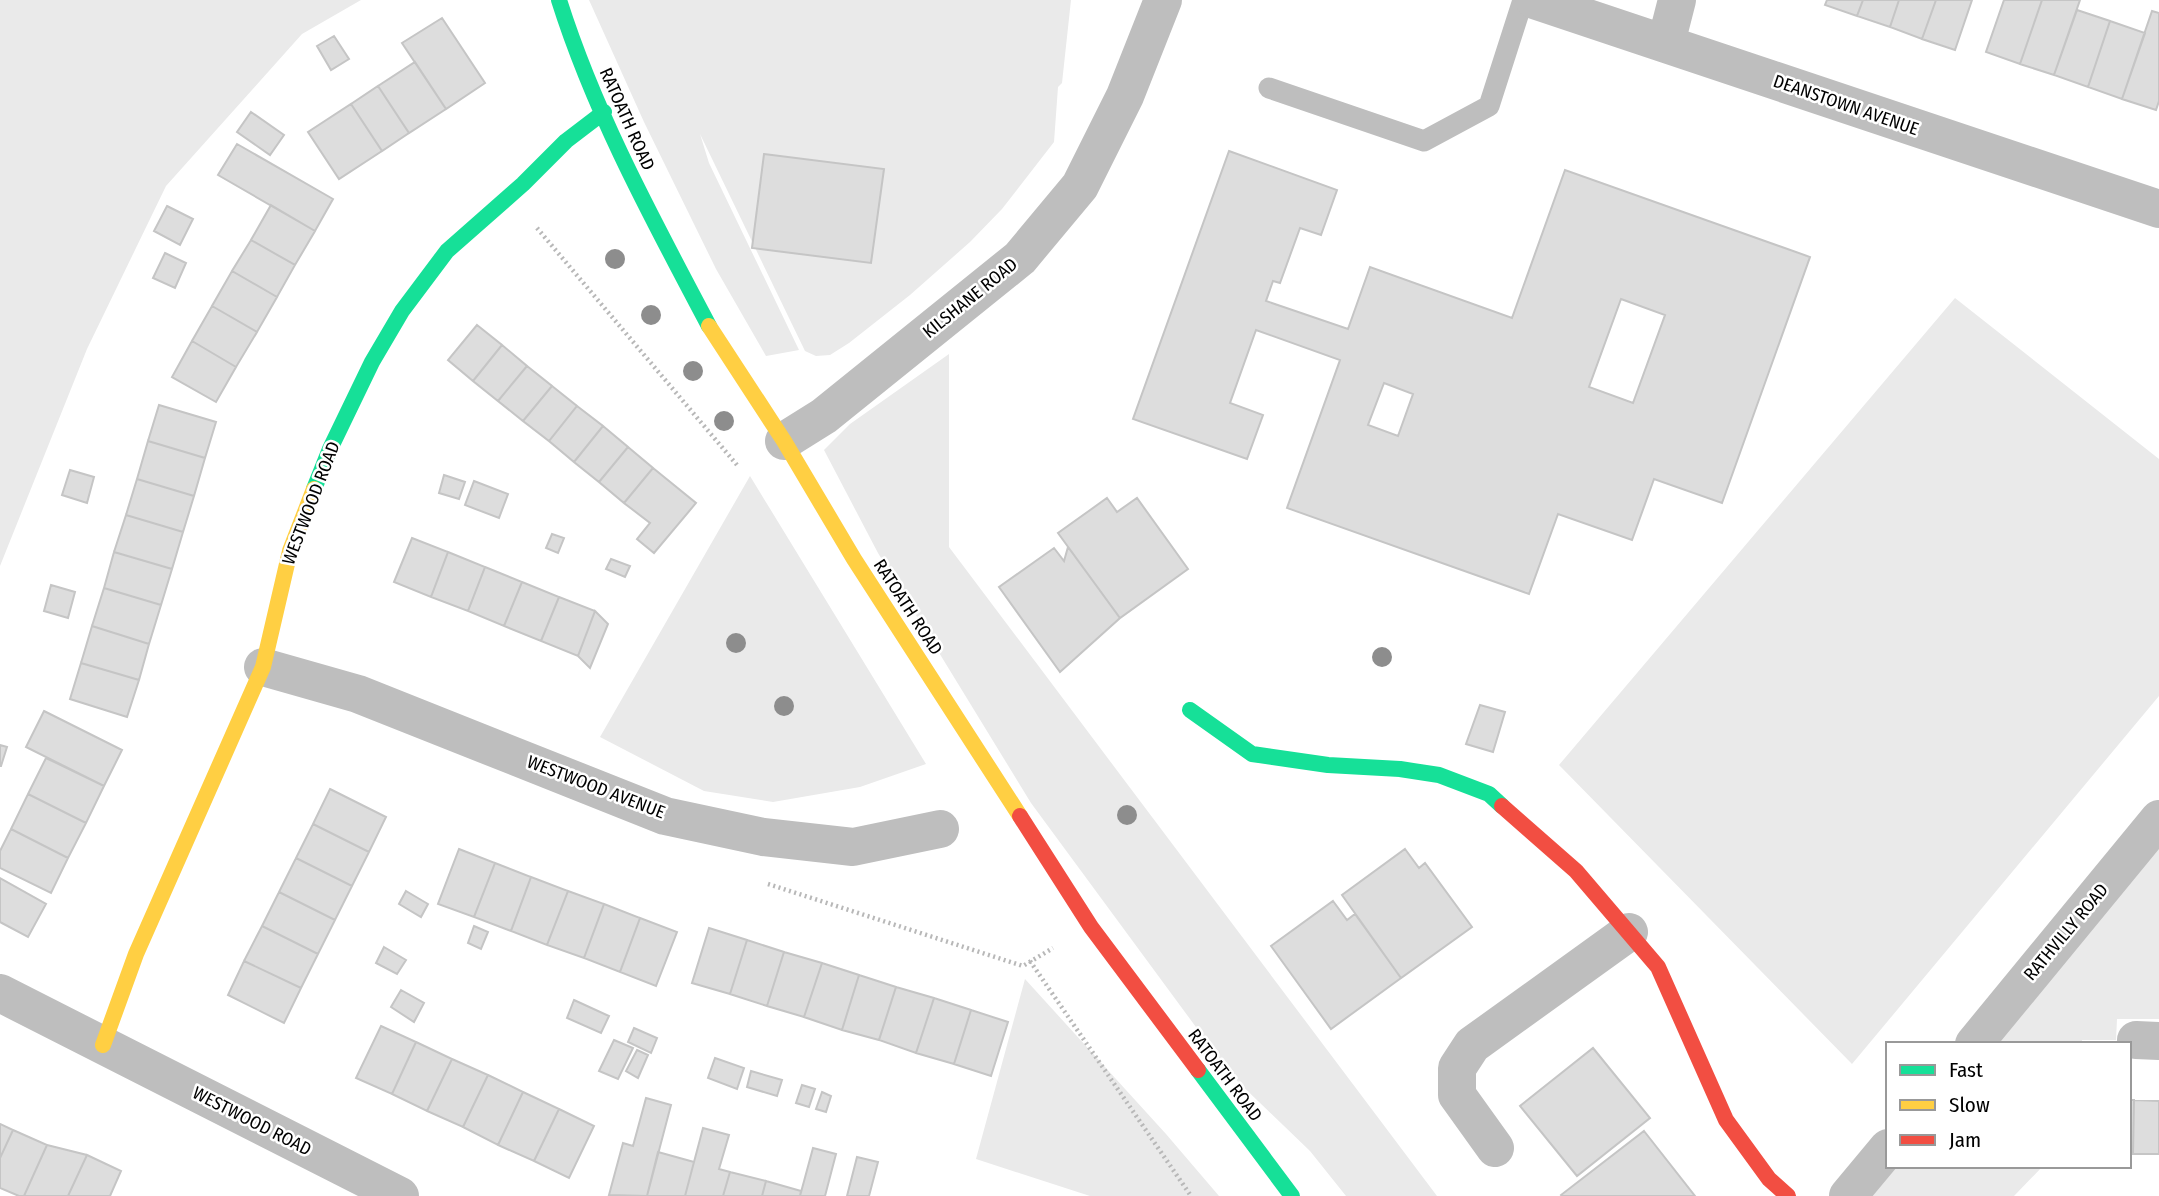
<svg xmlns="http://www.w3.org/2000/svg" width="2159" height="1196" viewBox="0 0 2159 1196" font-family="'Fira Sans Condensed',sans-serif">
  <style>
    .green { fill: #eaeaea }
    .building { fill: #ddd; stroke: #c5c5c5; stroke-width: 2; fill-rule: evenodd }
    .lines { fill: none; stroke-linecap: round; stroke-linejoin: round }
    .path { stroke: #b8b8b8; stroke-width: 4.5; stroke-dasharray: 2 3.5; stroke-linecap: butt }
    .lane { stroke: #bebebe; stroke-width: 21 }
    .street { stroke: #bebebe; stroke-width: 38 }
    .fast { stroke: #16e098; stroke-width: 16 }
    .slow { stroke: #ffcf43; stroke-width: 16 }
    .jam { stroke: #f24e42; stroke-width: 16 }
    .tree { fill: #8d8d8d }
    .labels { text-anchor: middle; stroke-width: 5; stroke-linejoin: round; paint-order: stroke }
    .street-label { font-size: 18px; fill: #000; stroke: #fff }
  </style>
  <rect width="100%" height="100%" fill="#fff"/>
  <path class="green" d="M 0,0 L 361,0 L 302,34 L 166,186 L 87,349 L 0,566 Z
    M 589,0 L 1071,0 L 1062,83 L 1058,87 L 1054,142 L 1002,209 L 970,242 L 910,295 L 849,343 L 830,355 L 816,356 L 805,351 L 700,134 L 709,163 L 799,350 L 766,356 L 716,269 L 644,122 Z
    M 1955,298 L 2159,459 L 2159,696 L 1852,1064 L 1559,765 Z
    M 949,354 L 949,547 L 1437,1196 L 1346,1196 L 1310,1151 L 1232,1076 L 1031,803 L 878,553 L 824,450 L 850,424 Z
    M 750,476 L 926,764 L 860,787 L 773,802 L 704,791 L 600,737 Z
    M 2159,821 L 2159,1019 L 2117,1019 L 2116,1040 L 2082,1040 L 2082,1044 L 1975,1044 Z
    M 1025,979 L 1166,1134 L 1219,1196 L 1090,1196 L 976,1159 Z
    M 1888,1166 L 2043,1166 L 2014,1196 L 1850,1196 Z"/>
  <path class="building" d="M 1827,0 L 1863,0 L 1857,16 L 1825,5 Z
    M 1863,0 L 1899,0 L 1890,27 L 1857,16 Z
    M 1899,0 L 1936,0 L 1922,39 L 1890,27 Z
    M 1936,0 L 1972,0 L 1955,50 L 1922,39 Z
    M 2004,0 L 2042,0 L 2020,64 L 1986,52 Z
    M 2042,0 L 2080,0 L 2054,75 L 2020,64 Z
    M 2077,10 L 2110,21 L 2088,87 L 2054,75 Z
    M 2152,11 L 2159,13 L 2159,101 L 2156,110 L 2122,99 Z
    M 442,18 L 485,83 L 446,109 L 402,43 Z
    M 2110,21 L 2145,33 L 2122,99 L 2088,87 Z
    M 334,36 L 349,59 L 331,70 L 317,46 Z
    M 415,62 L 446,109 L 409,133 L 378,86 Z
    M 378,86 L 409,133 L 382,151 L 351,104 Z
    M 351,104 L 382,151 L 339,179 L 308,132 Z
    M 251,112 L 284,135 L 270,155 L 237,132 Z
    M 237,144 L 333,199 L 315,231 L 218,175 Z
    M 1229,151 L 1337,190 L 1321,235 L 1300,228 L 1280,283 L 1273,281 L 1266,301 L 1348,329 L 1370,267 L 1512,318 L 1565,170 L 1810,257 L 1722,503 L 1654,479 L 1632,540 L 1558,514 L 1529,594 L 1287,508 L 1340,360 L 1256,330 L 1230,403 L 1263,415 L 1247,459 L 1133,419 ZM 1621,299 L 1665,315 L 1633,403 L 1589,387 ZM 1384,383 L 1413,394 L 1398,436 L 1368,425 Z
    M 764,154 L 884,169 L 871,263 L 752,248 Z
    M 271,205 L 315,231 L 295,265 L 251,240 Z
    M 167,206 L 193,219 L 180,245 L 154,231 Z
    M 251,240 L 295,265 L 277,297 L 232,271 Z
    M 165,253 L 186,263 L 175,288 L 153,278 Z
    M 232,271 L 277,297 L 257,332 L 212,306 Z
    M 212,306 L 257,332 L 236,367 L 192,341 Z
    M 477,325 L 502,345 L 473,381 L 448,360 Z
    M 192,341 L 236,367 L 216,402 L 172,377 Z
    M 502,345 L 527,366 L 498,401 L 473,381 Z
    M 527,366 L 552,386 L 523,421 L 498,401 Z
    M 552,386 L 577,406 L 549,441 L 523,421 Z
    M 159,405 L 216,422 L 205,458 L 148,441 Z
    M 577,406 L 603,426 L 574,462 L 549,441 Z
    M 603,426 L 628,447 L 599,482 L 574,462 Z
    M 148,441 L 205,458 L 194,496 L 137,479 Z
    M 628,447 L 653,468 L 624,503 L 599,482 Z
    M 653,468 L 696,503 L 654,553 L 637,539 L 650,523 L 624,503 Z
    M 70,470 L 94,477 L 87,503 L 62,495 Z
    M 444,475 L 465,482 L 459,499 L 439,493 Z
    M 137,479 L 194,496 L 183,532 L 126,515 Z
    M 474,481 L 508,494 L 499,518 L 465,505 Z
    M 1107,498 L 1117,512 L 1137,498 L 1188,569 L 1120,618 L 1058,533 Z
    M 126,515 L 183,532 L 172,569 L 114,552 Z
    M 552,534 L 564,538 L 558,553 L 546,548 Z
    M 412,538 L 448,552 L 431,597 L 394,582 Z
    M 1068,547 L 1120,618 L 1060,672 L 999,587 L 1054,548 L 1064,561 Z
    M 114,552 L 172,569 L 161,605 L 104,588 Z
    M 448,552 L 485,567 L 468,611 L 431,597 Z
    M 611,559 L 630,566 L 625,577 L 606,569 Z
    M 485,567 L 522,582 L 504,626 L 468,611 Z
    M 522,582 L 559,597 L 541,641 L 504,626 Z
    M 51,585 L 75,592 L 68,618 L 44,611 Z
    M 104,588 L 161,605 L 149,644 L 92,626 Z
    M 559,597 L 595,611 L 578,656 L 541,641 Z
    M 595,611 L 608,624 L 590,668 L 578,656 Z
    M 92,626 L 149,644 L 139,680 L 81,663 Z
    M 81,663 L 139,680 L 127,717 L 70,699 Z
    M 1480,705 L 1505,712 L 1493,752 L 1466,744 Z
    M 44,711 L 122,750 L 104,786 L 26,747 Z
    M 0,745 L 7,747 L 1,766 L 0,766 Z
    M 46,758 L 104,786 L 86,823 L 28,794 Z
    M 330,789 L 386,817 L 369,852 L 313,824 Z
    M 28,794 L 86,823 L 68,858 L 11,829 Z
    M 313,824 L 369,852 L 352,886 L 296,858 Z
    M 11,829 L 68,858 L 51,893 L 0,868 L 0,851 Z
    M 459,849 L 495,863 L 474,917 L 438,904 Z
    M 1405,849 L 1419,868 L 1425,863 L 1472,927 L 1401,978 L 1342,895 Z
    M 296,858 L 352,886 L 335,920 L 279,892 Z
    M 495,863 L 531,877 L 511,931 L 474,917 Z
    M 531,877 L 568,891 L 547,945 L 511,931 Z
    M 0,878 L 46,904 L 28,937 L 0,922 Z
    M 406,891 L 428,904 L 421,917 L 399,904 Z
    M 568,891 L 604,904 L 584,958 L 547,945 Z
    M 279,892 L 335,920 L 318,954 L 262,926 Z
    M 1333,901 L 1347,920 L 1355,914 L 1401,978 L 1331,1029 L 1271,946 Z
    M 604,904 L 640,918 L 620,972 L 584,958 Z
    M 640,918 L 677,932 L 656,986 L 620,972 Z
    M 262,926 L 318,954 L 301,988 L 244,961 Z
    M 474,926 L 488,932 L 481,949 L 468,943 Z
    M 709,928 L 747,940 L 730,994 L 692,983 Z
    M 747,940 L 784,952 L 767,1006 L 730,994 Z
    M 384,947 L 406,960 L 397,974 L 376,963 Z
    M 784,952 L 822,963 L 804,1017 L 767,1006 Z
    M 244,961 L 301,988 L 284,1023 L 228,995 Z
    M 822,963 L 859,975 L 842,1030 L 804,1017 Z
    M 859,975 L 896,987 L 879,1040 L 842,1030 Z
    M 896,987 L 934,998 L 916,1053 L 879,1040 Z
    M 401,990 L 424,1003 L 414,1022 L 391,1007 Z
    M 934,998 L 971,1010 L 954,1064 L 916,1053 Z
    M 574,1000 L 609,1016 L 601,1033 L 567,1018 Z
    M 971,1010 L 1008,1022 L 991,1076 L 954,1064 Z
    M 381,1026 L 416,1042 L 392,1094 L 356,1078 Z
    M 634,1028 L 657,1038 L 651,1053 L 628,1042 Z
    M 614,1040 L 633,1048 L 618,1079 L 599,1071 Z
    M 416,1042 L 452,1059 L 427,1111 L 392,1094 Z
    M 1593,1048 L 1650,1118 L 1577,1176 L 1520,1106 Z
    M 637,1050 L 648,1055 L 638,1078 L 626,1071 Z
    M 715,1058 L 744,1068 L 737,1089 L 708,1078 Z
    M 452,1059 L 488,1075 L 463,1127 L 427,1111 Z
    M 751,1071 L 782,1080 L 777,1096 L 747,1087 Z
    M 488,1075 L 523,1092 L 498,1145 L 463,1127 Z
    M 802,1085 L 815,1089 L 809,1107 L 796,1103 Z
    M 523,1092 L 559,1109 L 534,1161 L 498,1145 Z
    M 822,1092 L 831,1096 L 826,1112 L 816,1109 Z
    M 646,1098 L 671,1105 L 647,1196 L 609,1195 L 623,1143 L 633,1146 Z
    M 2129,1100 L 2134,1100 L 2133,1154 L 2129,1154 Z
    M 2134,1100 L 2159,1101 L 2159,1154 L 2133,1154 Z
    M 559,1109 L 594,1126 L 569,1178 L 534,1161 Z
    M 0,1124 L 13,1130 L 0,1158 Z
    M 703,1128 L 729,1135 L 719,1169 L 730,1172 L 723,1196 L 685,1196 Z
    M 13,1130 L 47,1145 L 24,1196 L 19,1196 L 0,1188 L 0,1158 Z
    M 1644,1131 L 1695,1196 L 1562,1196 L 1561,1195 Z
    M 47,1145 L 87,1155 L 68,1196 L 24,1196 Z
    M 813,1148 L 836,1154 L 825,1196 L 800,1196 Z
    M 658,1152 L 694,1162 L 685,1196 L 647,1196 Z
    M 87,1155 L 121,1171 L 110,1196 L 68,1196 Z
    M 857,1157 L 878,1162 L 869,1196 L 847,1196 Z
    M 730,1172 L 766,1181 L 762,1196 L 723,1196 Z
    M 766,1181 L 801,1191 L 800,1196 L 762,1196 Z"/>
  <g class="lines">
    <path class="path" d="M 537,228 L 737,465
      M 768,884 L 1023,966 L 1053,948
      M 1030,961 L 1191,1196"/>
    <path class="lane" d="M 1269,88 L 1424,141 L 1489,106 L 1523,0"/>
    <path class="street" d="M 1534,0 L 2159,209
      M 1666,43 L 1677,0
      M 784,441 L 824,416 L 1020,258 L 1080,186 L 1125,96 L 1163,0
      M 263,667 L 358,694 L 665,816 L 763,837 L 853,847 L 940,829
      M 0,993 L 400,1196
      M 2136,1040 L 2159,1041
      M 1974,1044 L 2159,819
      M 1495,1148 L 1457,1095 L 1457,1068 L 1472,1045 L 1629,932
      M 1848,1196 L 1888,1148"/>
    <path class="fast" d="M 559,0 C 595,114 653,220 709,326
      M 314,489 L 330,449 L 372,362 L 402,311 L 447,251 L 523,184 L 566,141 L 604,112
      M 1190,710 L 1252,754 L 1328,765 L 1400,769 L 1439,775 L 1489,794 L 1502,806
      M 1198,1070 L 1292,1196"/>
    <path class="slow" d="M 709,326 L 784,441 L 854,559 L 1020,816
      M 103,1045 L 136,954 L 263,667 L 290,551 L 314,489"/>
    <path class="jam" d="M 1502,806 L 1576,871 L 1658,967 L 1726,1120 L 1769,1179 L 1788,1196
      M 1020,816 L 1091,927 L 1198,1070"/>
  </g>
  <g class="tree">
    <circle cx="615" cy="259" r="10"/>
    <circle cx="651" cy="315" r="10"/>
    <circle cx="693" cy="371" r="10"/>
    <circle cx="724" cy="421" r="10"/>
    <circle cx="736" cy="643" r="10"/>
    <circle cx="1382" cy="657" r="10"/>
    <circle cx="784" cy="706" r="10"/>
    <circle cx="1127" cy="815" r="10"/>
  </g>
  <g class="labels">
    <g class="street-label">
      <text transform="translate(1846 105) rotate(19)" y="6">DEANSTOWN AVENUE</text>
      <text transform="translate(627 119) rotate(66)" y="6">RATOATH ROAD</text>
      <text transform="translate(970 298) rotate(-39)" y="6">KILSHANE ROAD</text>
      <text transform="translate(311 503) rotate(-69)" y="6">WESTWOOD ROAD</text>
      <text transform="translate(908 607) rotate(57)" y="6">RATOATH ROAD</text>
      <text transform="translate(596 787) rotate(21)" y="6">WESTWOOD AVENUE</text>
      <text transform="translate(2066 932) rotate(-50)" y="6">RATHVILLY ROAD</text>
      <text transform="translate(1225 1075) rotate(53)" y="6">RATOATH ROAD</text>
      <text transform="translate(252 1121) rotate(27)" y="6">WESTWOOD ROAD</text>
    </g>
  </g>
  <rect x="1886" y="1042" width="245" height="126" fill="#ffffff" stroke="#999999" stroke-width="2"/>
  <rect x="1900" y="1065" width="35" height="10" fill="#16e098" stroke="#999999" stroke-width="2"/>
  <text x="1949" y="1077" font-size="21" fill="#000000">Fast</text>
  <rect x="1900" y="1100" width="35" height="10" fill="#ffcf43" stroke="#999999" stroke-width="2"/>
  <text x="1949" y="1112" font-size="21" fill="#000000">Slow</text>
  <rect x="1900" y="1135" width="35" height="10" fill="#f24e42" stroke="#999999" stroke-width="2"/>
  <text x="1949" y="1147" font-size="21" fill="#000000">Jam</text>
</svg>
